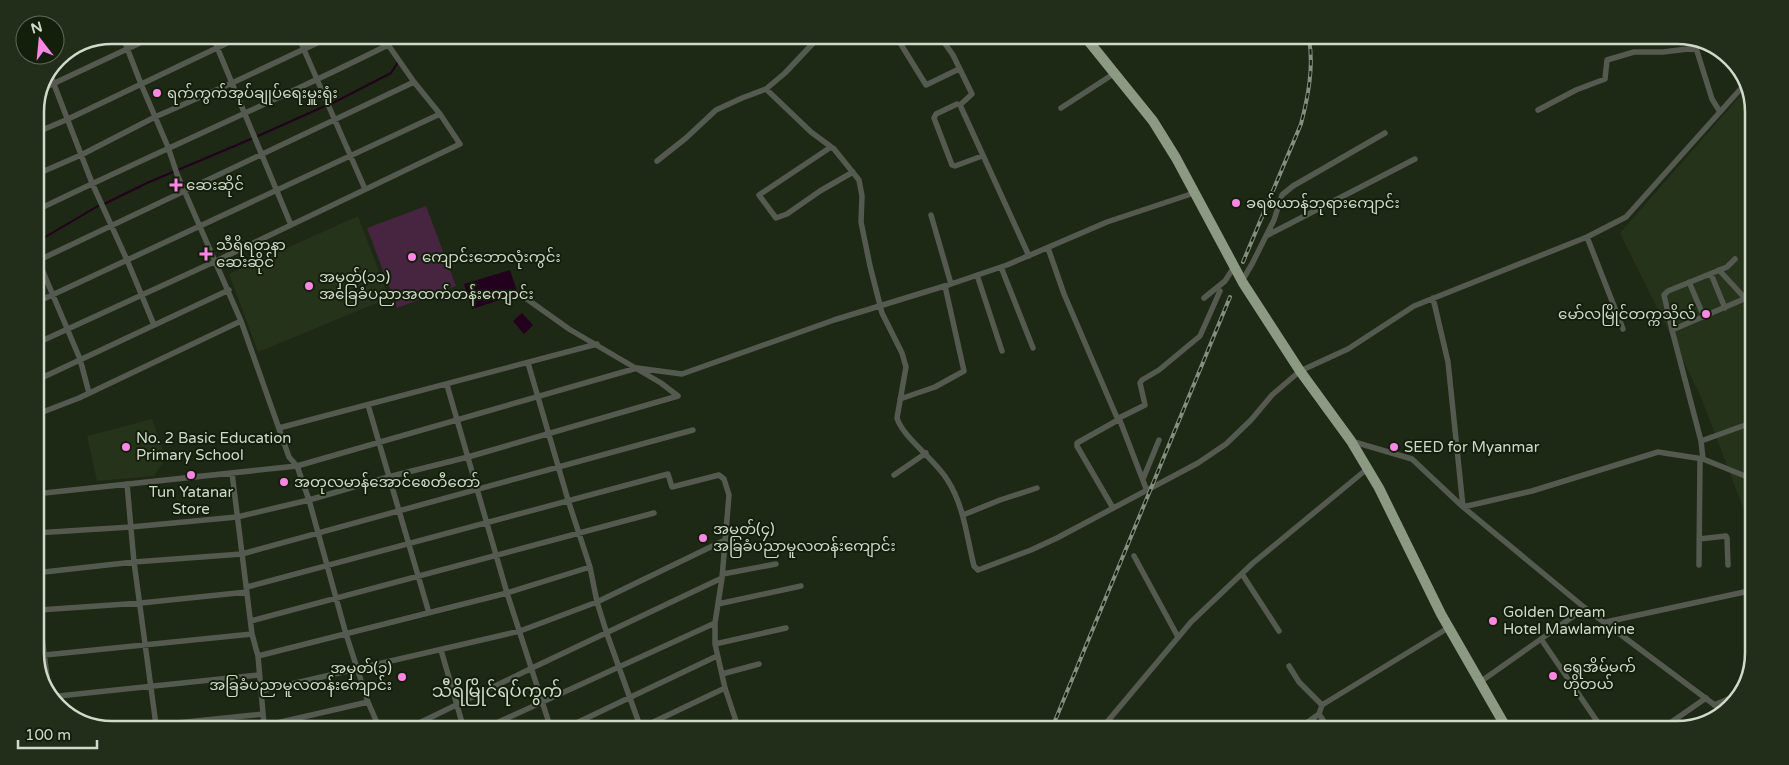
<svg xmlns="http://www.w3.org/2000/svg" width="1789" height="765" viewBox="0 0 1789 765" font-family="'Varela Round','Noto Sans Myanmar',sans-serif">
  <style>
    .built { fill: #25331a }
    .green { fill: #47243f }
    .water { fill: #23001d }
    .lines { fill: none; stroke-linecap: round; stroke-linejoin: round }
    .stream { stroke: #23001d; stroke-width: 2 }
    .minor { stroke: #545a50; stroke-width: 5.5 }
    .trunk { stroke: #8c9a83; stroke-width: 10 }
    .rail-casing { stroke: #858f7e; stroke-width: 4 }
    .rail { stroke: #141f0b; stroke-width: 2; stroke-dasharray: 5.5; stroke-linecap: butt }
    .poi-dot { fill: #fc86e4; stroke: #141f0b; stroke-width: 2 }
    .labels { text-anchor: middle; stroke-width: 4; stroke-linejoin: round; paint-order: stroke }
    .poi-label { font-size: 15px; fill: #d1d9cb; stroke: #141f0b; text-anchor: start }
    .quarter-label { font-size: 18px; fill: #d1d9cb; stroke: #141f0b }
    .rim { fill: none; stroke: #d1d9cb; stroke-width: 2.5 }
  </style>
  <rect width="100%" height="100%" fill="#1d2914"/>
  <path class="built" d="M 1747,88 L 1754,107 L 1750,540 L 1746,515 L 1700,395 L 1620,233 Z
    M 358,216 L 389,298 L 258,352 L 229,274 Z
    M 152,419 L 166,458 L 154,476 L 97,481 L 87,436 Z"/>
  <path class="green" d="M 426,206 L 456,286 L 397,308 L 367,228 Z"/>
  <path class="water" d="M 510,270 L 518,294 L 472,309 L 464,284 Z
    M 522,313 L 533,325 L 524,334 L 513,321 Z"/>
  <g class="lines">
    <path class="stream" d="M 331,104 L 391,73 L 398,62
      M 258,136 L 325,106
      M 104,204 L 147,183 L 251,139
      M 35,243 L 98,206"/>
    <path class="minor" d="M 122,35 L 141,84 L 168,147 L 177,174 L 241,321 L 289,457 L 297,466 L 309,500 L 346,634 L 368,702 L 378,725
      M 212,35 L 291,225
      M 298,36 L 365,189
      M 897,38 L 926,85 L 959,69
      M 941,38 L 953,55 L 972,94 L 960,105 L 957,104 L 936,114 L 934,118 L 952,165 L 955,166 L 982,156
      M 50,74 L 92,183 L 127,260 L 154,325
      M 44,88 L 157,35
      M 766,89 L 811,132 L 834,149 L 859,180 L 862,196 L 861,222 L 870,266 L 882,313 L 902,353 L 906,367 L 897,418 C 903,438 936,460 948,481 C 964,506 967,538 974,566 L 978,570 L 1031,550 L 1057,538 L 1198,463 L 1226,444 L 1251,420 L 1272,395 L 1300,371 L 1348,349 L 1414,306 L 1587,237 L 1626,217 L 1745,84
      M 960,105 L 1029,256
      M 1061,108 L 1115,73
      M 1538,110 L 1576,90 L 1605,79 L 1607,60 L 1634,52 L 1663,52 L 1696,48 L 1712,99 L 1720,112
      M 35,133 L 66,120 L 244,35
      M 831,147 L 759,195 L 776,218 L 787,214 L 820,191 L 853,172
      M 657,161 L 686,138 L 716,110 L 742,98 L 766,89 L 785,73 L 818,38
      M 35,175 L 81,155 L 155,117 L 232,83 L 332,36
      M 35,211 C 152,154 272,103 388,45
      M 931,215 L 951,284
      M 1266,236 L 1415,159
      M 1587,237 L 1623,329
      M 1048,248 L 1064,294 L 1118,420 L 1077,443 L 1077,446 L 1113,508
      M 38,260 L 80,359 L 89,393
      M 35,262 L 414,82
      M 1001,267 L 1033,348
      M 1711,274 L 1725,308
      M 977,275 L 1002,351
      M 1242,281 L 1252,264 L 1274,220 L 1282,195 L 1293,186 L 1385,133
      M 1689,282 L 1704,317
      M 524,297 L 569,329 L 661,383 L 678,396
      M 1204,298 L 1225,281 L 1234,267
      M 1433,298 L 1448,362 L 1463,507 L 1532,491 L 1658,452 L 1703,459 L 1750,478
      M 35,303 L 440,114
      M 1672,330 L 1744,299 L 1742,295 L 1719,270
      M 35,344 L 216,261 L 460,144 L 440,114 L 414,82 L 382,36
      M 528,363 L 568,500 L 590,567 L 597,602 L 607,634 L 640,726
      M 35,381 L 229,290
      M 447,385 L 507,593 L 550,726
      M 900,399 L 935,387 L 964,371 L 945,286
      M 368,405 L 429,613
      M 35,415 L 79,398 L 241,321
      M 279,428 L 597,344
      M 1351,441 L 1412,459 L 1463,507 L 1585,608 L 1724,712
      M 1701,441 L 1751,423
      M 1703,459 L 1701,441 L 1672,330 L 1664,295 L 1668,291 L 1727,267 L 1735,259
      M 232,473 L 252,634 L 258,656 L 264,725
      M 894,475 L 926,453
      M 1143,479 L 1159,440
      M 127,484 L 134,562 L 156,725
      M 1147,491 L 1119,418 L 1145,405 L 1140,383 L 1142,380 L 1159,370 L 1200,336 L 1220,291
      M 35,494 L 297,466 L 637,368 L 682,374 L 834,320 L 951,284 L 1007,265 L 1107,222 L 1194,193
      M 963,515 L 1000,500 L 1037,488
      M 35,533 L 131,527 L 237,517 L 309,500 L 388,477 L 468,457 L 678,396
      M 1699,539 L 1726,536 L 1727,538 L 1728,565
      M 1134,556 L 1178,637
      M 1699,565 L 1700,459
      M 35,573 L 134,562 L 242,554 L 693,430
      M 723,574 L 776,564
      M 1242,574 L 1279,631
      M 35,583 L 50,699
      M 247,587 L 668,474 L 672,487 L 719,475 L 724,479 L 729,495 L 722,578 L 715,623 L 715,644 L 725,688 L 738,727
      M 718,604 L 801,586
      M 39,610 L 141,603 L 247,592
      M 251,621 L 654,513
      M 1606,622 L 1749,591
      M 1541,639 L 1603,730
      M 715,644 L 786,628
      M 441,650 L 463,726
      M 35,656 L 252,634
      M 258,656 L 507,593 L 590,567
      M 1289,666 L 1299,682 L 1322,705
      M 722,674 L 759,664
      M 1480,682 L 1585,608
      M 261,691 L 520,631 L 597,602 L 725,540
      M 49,697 L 259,675
      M 1714,705 L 1738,695
      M 1319,714 L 1329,729
      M 1673,721 L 1679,730
      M 157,725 L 263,714
      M 268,725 L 368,702
      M 415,725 L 532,668 L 722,578
      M 490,726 L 715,623
      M 570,726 L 717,656
      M 645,726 L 725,688
      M 722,727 L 735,721
      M 1102,728 L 1191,622 L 1253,563 L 1367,469
      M 1298,729 L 1319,714 L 1322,705 L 1448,628
      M 1660,730 L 1706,698"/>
    <path class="trunk" d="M 1086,38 L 1153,121 L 1176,158 L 1243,283 L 1300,371 L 1351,441 L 1379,488 L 1441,614 L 1507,729"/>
    <defs>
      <path id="rail" d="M 1243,262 L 1301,124 C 1308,97 1314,67 1309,39
        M 1052,728 L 1230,297"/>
    </defs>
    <use href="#rail" class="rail-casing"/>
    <use href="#rail" class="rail"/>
  </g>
  <g class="poi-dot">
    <circle cx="157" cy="93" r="5"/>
    <path d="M173.5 177.5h5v5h5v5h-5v5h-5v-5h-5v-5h5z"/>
    <circle cx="1236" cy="203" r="5"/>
    <path d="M203.5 246.5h5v5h5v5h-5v5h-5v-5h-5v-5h5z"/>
    <circle cx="412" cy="257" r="5"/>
    <circle cx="309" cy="286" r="5"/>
    <circle cx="1706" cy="314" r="5"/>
    <circle cx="126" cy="447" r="5"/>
    <circle cx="1394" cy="447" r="5"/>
    <circle cx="191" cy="475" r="5"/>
    <circle cx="284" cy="482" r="5"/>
    <circle cx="703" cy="538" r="5"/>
    <circle cx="1493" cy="621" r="5"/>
    <circle cx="1553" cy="676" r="5"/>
    <circle cx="402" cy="677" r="5"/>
  </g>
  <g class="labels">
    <g class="poi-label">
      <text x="167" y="98">ရက်ကွက်အုပ်ချုပ်ရေးမှူးရုံး</text>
      <text x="186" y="190">ဆေးဆိုင်</text>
      <text x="1246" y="208">ခရစ်ယာန်ဘုရားကျောင်း</text>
      <text x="216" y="250">သီရိရတနာ<tspan x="216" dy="17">ဆေးဆိုင်</tspan></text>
      <text x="422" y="262">ကျောင်းဘောလုံးကွင်း</text>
      <text x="319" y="282">အမှတ်(၁၁)<tspan x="319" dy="17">အခြေခံပညာအထက်တန်းကျောင်း</tspan></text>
      <text x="1696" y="319" text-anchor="end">မော်လမြိုင်တက္ကသိုလ်</text>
      <text x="136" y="443">No. 2 Basic Education<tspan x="136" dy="17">Primary School</tspan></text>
      <text x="1404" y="452">SEED for Myanmar</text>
      <text x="294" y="487">အတုလမာန်အောင်စေတီတော်</text>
      <text x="191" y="497" text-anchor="middle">Tun Yatanar<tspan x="191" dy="17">Store</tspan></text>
      <text x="713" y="534">အမှတ်(၄)<tspan x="713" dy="17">အခြခံပညာမူလတန်းကျောင်း</tspan></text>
      <text x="1503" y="617">Golden Dream<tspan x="1503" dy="17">Hotel Mawlamyine</tspan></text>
      <text x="1563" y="672">ရွှေအိမ်မက်<tspan x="1563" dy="17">ဟိုတယ်</tspan></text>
      <text x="392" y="673" text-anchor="end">အမှတ်(၁)<tspan x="392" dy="17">အခြခံပညာမူလတန်းကျောင်း</tspan></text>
    </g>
    <g class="quarter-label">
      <text x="497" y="697">သီရိမြိုင်ရပ်ကွက်</text>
    </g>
  </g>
  <path d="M0 0H1789V765H0ZM112 44H1677A68 68 0 0 1 1745 112V653A68 68 0 0 1 1677 721H112A68 68 0 0 1 44 653V112A68 68 0 0 1 112 44Z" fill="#232e1a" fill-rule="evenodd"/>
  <path class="rim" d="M112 44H1677A68 68 0 0 1 1745 112V653A68 68 0 0 1 1677 721H112A68 68 0 0 1 44 653V112A68 68 0 0 1 112 44Z"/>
  <g transform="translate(40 40) rotate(344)"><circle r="24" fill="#141f0b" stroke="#606958"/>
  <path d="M0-4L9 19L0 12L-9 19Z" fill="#fc86e4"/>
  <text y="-8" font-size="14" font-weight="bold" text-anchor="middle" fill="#d1d9cb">N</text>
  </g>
  <path d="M18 740v8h79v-8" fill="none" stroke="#d1d9cb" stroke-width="2.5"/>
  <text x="25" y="740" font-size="15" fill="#d1d9cb" stroke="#141f0b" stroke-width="4" paint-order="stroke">100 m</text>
</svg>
